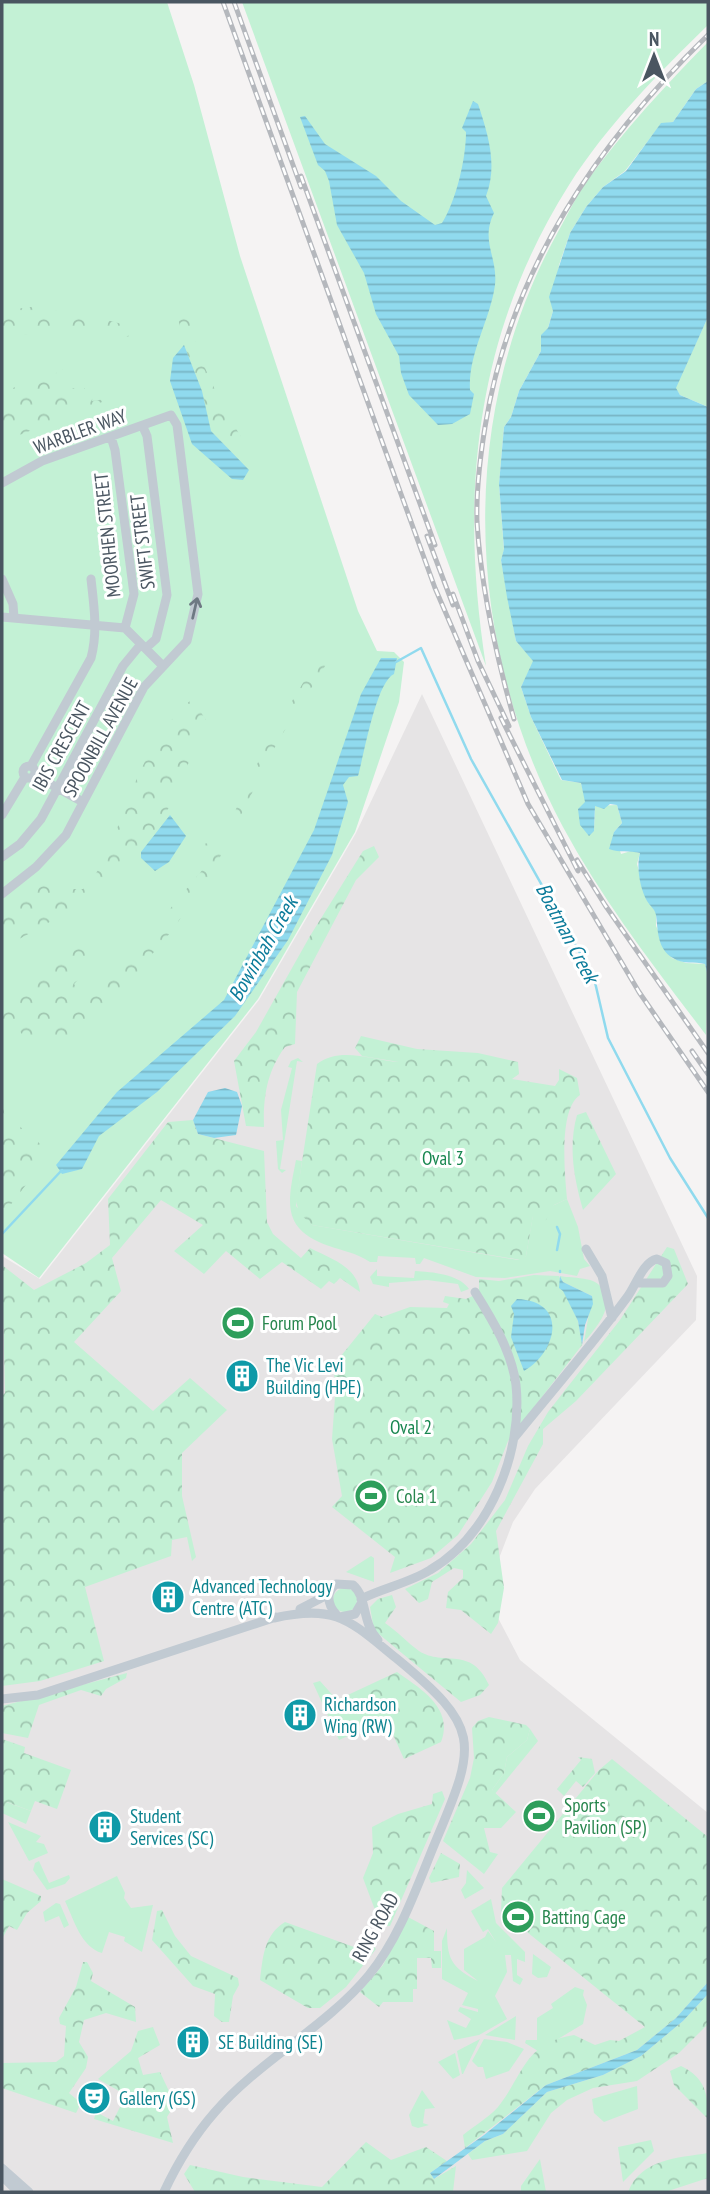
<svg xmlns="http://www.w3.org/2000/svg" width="710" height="2194" viewBox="0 0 710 2194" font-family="'PT Sans Narrow',sans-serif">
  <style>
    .education { fill: #e6e4e5 }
    .green { fill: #c3f1d5 }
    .forest { fill: url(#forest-crowns) }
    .water { fill: url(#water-rules) }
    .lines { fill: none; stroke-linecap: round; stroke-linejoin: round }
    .stream { stroke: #90daee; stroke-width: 2.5 }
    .minor { stroke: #c1cad2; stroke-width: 9 }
    .rail-casing { stroke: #b5b8bd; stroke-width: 5 }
    .rail { stroke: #fff; stroke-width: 2.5; stroke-dasharray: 8; stroke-linecap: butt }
    .oneway { stroke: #6e7983 }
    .labels { text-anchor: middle; stroke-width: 6; stroke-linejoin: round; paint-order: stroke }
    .street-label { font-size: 19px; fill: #4a5661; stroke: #fff }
    .park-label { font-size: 19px; fill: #17864f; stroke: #fff }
    .leisure-label { font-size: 19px; fill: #27864d; stroke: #fff; text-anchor: start }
    .culture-label { font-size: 19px; fill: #0d838f; stroke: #fff; text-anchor: start }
    .water-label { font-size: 21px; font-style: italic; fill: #0c7c9b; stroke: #fff }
  </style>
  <defs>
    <pattern id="forest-crowns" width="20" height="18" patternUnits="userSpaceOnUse" patternTransform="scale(1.75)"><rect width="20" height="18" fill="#c3f1d5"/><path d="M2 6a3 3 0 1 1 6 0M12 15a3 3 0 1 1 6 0" fill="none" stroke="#a0c6b0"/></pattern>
    <pattern id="water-rules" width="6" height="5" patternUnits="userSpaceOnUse" patternTransform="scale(1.75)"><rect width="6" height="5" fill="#90daee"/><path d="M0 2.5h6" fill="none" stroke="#78b4c4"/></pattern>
  </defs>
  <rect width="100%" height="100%" fill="#f5f3f3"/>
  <path class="education" d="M 422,694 L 697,1276 L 696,1320 L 535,1489 L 513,1522 L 498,1561 L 497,1616 L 520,1660 L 708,1813 L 708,2192 L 2,2192 L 2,1256 L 40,1279 L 259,1000 L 356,833 Z"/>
  <path class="green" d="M 2,2 L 167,2 L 194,85 L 240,256 L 358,611 L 377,651 L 394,652 L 404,662 L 399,702 L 355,832 L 258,999 L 39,1278 L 2,1253 Z
    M 242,2 L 708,2 L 708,25 C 658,74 607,125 569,185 C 475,334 459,495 486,666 Z
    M 708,42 L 708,81 L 696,89 L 673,122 L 661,124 L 625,171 L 603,187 L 586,207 L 570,233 L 559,265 L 553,311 L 541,351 L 519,391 L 511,417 L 504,427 L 499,484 L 504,550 L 501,560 L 516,641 L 534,661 L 521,687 L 531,717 L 561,780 L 581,783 L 594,831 L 595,806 L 617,805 L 622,823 L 614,832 L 621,854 L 631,851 L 640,853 L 637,864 L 647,900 L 656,912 L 656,926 L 672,958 L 686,963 L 705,964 L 708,977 L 706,1035 C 655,968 603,901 563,827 C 464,642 456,415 559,230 C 568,214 576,196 587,181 C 623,131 665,86 708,42 Z
    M 708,317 L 708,407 L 680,395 L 675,388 Z
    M 298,1058 L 303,1062 L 297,1061 L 280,1169 L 286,1170 L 282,1173 L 278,1169 L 276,1141 L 283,1140 L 281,1110 L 292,1068 L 288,1067 L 291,1061 Z
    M 296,1160 L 302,1161 L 296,1206 L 312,1225 L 518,1260 L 526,1256 L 533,1215 L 567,1199 L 578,1227 L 584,1259 L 590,1266 L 580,1269 L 577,1276 L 550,1271 L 505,1278 L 476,1277 L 424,1258 L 420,1264 L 416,1264 L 415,1258 L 378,1256 L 377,1262 L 370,1262 C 357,1253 343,1251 329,1246 C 280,1229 288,1201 296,1160 Z
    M 377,1269 L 377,1276 L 414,1278 L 415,1271 C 432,1272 459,1274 469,1289 L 461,1292 L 458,1284 L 427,1280 L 389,1283 L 389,1287 L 373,1284 L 370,1277 Z
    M 560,1276 C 570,1278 590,1277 598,1284 C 619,1303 596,1328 584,1342 L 592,1296 L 563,1282 Z
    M 371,1556 L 374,1558 L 374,1582 L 346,1572 Z
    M333 1600a12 12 0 1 1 24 0a12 12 0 1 1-24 0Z
    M 530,1729 L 538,1741 L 494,1795 L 492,1790 L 504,1773 L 507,1757 L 527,1740 Z
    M 6,1802 L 31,1811 L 26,1824 L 2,1813 Z
    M 8,1822 L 41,1836 L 36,1842 L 44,1844 L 48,1853 L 29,1861 Z
    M 39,1861 L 49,1883 L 69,1875 L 70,1878 L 65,1884 L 47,1890 L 33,1870 L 35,1863 Z
    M 467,1870 L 484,1888 L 465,1899 L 461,1890 L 466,1883 Z
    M 117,1876 L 125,1893 L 124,1898 L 131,1908 L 153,1905 L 142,1952 L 124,1941 L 125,1937 L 109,1932 L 102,1953 C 81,1947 74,1920 65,1901 Z
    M 491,1899 L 496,1923 L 525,1952 L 525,1962 L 517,1959 L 517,1975 L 523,1979 L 520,1985 L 513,1981 L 511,1955 L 505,1955 L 507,1972 L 495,1996 L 507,2019 L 479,2035 L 454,2040 L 447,2020 L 466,2028 L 471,2019 L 458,2011 L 460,2007 L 478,2012 L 478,2009 L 462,2005 L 468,1993 L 442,1979 L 442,1941 L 447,1928 C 447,1958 450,1967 478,1981 L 464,1970 L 464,1949 L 485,1937 L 488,1931 L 496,1942 L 488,1929 L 483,1932 L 471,1911 Z
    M 56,1903 L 60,1904 L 69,1925 L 64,1928 L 59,1916 L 45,1922 L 43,1912 Z
    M 533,1954 L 551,1967 L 547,1977 L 538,1978 L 532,1974 Z
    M 575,1987 L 584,1990 L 583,1995 L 587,2005 L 583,2024 L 538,2051 L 525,2043 L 526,2040 L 537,2040 L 537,2018 L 553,2008 L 551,2004 Z
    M 516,2016 L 515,2040 L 485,2035 Z
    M 480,2039 L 463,2074 L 462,2074 L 457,2051 Z
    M 484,2039 L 507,2042 L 524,2049 L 509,2071 L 486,2079 L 483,2067 L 478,2067 L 472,2061 Z
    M 455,2053 L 460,2075 L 453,2079 L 438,2062 Z
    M 637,2086 L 638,2109 L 604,2122 L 594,2113 L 592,2099 Z
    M 422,2090 L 435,2108 L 425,2109 L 423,2123 L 429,2125 L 418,2128 L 412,2126 L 409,2115 Z"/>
  <path class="forest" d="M 30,307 L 88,315 L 133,327 L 128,337 L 92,327 L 2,337 L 2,311 Z
    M 181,308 C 196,325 191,334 199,353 C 211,385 228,416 246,445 L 237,457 L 211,431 L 202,391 L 184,345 L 177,313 Z
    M 63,369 L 62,384 L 81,391 L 96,380 L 92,401 L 112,398 L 2,442 L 2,396 L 26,379 L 45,380 Z
    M 327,663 L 278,741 L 210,877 L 170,933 L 95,1022 L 73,1038 L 24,1037 L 14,1023 L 2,1019 L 2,1007 C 27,979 53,956 84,935 L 100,957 L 74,984 L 84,996 L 109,982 L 204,868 L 197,845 L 221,841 L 268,741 L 312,668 Z
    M 192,699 L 206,720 C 193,749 183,781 168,809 C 134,874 65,916 2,948 L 2,913 L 47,879 L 66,889 L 83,889 C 104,868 112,841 123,813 C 138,772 158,728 192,699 Z
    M 374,846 L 379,857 L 356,880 L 297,992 L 295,1044 L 285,1047 C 267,1071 263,1097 264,1127 L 246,1126 L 234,1061 L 256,1032 L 310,936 L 363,851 Z
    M 361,1036 L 417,1049 L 478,1053 L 518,1062 L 519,1074 L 512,1079 L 555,1086 L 559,1080 L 559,1069 L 577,1078 L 580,1095 C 558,1109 565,1176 567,1199 L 554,1205 L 546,1220 L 540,1222 L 533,1216 L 526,1256 L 521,1260 L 312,1225 L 299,1213 L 296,1201 L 317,1064 C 340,1046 372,1060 399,1062 L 362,1056 L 355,1048 Z
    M 2,1091 L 4,1113 L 45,1148 L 32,1177 L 2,1216 Z
    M 586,1112 L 616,1174 L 583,1210 C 574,1178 568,1147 577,1115 Z
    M 193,1120 L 198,1134 L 264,1151 L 267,1222 L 273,1234 L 301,1258 L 310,1248 C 331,1259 357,1266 360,1292 L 340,1278 L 334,1284 L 329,1281 L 321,1289 L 282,1262 L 260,1279 L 226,1251 L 204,1274 L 174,1251 L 203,1225 L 161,1200 L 112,1258 L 121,1291 L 74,1342 L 153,1411 L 190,1378 L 227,1410 L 182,1453 L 182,1496 L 196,1557 L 192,1561 L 187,1537 L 172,1540 L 171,1556 L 85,1587 L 104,1661 L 40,1681 L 2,1686 L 2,1396 L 5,1393 L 2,1265 L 34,1290 L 86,1263 L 110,1245 L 108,1199 L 168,1122 Z
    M 667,1247 L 674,1249 L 688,1284 L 576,1401 L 543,1429 L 543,1444 L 496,1531 L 504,1588 L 498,1623 L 491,1634 L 461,1610 L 446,1608 L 448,1592 L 463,1578 L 463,1570 L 454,1568 L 432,1582 L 428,1599 L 419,1603 L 405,1589 L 438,1573 L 471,1544 L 505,1500 L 528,1446 L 548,1412 L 620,1320 Z
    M 534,1275 L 559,1276 L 578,1321 L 582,1345 L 508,1441 L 492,1482 L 458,1535 L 431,1558 L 390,1573 L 395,1557 L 332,1507 L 342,1496 L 332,1439 L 336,1383 L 332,1367 L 375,1314 L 382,1317 L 410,1307 L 447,1308 L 449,1304 L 443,1302 L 445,1296 L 466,1299 L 479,1293 L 479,1279 L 499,1281 Z
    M 392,1595 L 396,1607 L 385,1623 C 397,1631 408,1643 419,1651 C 444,1667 471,1645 489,1685 L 480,1695 L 461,1702 L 374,1630 L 370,1607 L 378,1599 Z
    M 397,1672 C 421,1689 454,1708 441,1742 L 404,1759 L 386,1719 L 339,1740 L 313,1683 L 320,1681 L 337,1700 Z
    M 127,1673 L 126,1678 L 106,1689 L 101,1696 L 81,1690 L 39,1705 L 28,1738 L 2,1733 L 2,1706 Z
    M 489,1717 L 526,1725 L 530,1729 L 527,1740 L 507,1757 L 504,1773 L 492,1790 L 516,1812 L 501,1828 L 484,1828 L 490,1852 L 498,1854 L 484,1874 L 443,1841 L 470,1778 L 474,1758 L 472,1728 L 478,1721 Z
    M 2,1739 L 25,1747 L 24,1753 L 71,1770 L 57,1809 L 35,1801 L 31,1811 L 7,1802 L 2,1813 Z
    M 578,1757 L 592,1759 L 595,1773 L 583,1787 L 576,1781 L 564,1796 L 557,1789 L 581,1760 Z
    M 612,1759 L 708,1837 L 708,1982 L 676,2018 L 637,2050 L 546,2085 L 465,2148 L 463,2135 C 475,2125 493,2115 501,2103 C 525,2070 526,2043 574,2035 L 595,2045 L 610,2040 L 619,2041 L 645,2027 L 501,1911 L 502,1888 L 599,1770 Z
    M 442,1791 L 445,1799 L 390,1926 L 381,1926 L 363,1878 L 373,1853 L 372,1827 L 398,1814 L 432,1804 L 433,1794 Z
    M 441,1853 L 460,1864 L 459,1877 L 431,1883 L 429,1878 Z
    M 2,1879 L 41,1896 L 41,1901 L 27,1913 L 17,1930 L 9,1926 L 2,1939 Z
    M 162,1910 L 175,1936 L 191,1956 L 238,1978 L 239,1985 L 233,1996 L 229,2022 L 222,2022 L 214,2016 L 215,1994 L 193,1986 L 152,1940 L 157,1911 Z
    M 408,1917 L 434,1931 L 434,1951 L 441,1951 L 441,1968 L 432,1968 L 431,1958 L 417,1958 L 417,1989 L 413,1989 L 413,2002 L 383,2002 L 379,2007 L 360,1992 L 383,1965 Z
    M 285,1922 L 354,1947 L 370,1942 L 376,1949 L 346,1987 L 320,2008 L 308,2008 L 260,1980 C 263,1956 264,1935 285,1922 Z
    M 83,1962 L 87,1962 L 93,1973 L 91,1981 L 135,2007 L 136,2022 L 106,2013 L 84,2020 L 79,2042 L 88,2057 L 86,2068 L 69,2093 L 81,2103 L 76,2113 L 2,2088 L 2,2063 L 56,2062 L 64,2056 L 66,2026 L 60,2024 L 59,2018 L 76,1987 Z
    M 708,1994 L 708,2024 L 679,2053 L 637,2081 L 593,2088 L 567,2100 L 551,2113 L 527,2151 L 472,2160 L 468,2154 L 485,2141 L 503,2134 L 547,2092 L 603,2075 L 641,2056 L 683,2021 Z
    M 153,2027 L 160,2045 L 138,2058 L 143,2075 L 160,2072 L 175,2104 L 167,2117 L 173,2143 L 94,2119 L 96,2112 L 113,2121 L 126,2095 L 98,2079 L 131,2051 L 138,2031 Z
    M 681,2066 C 706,2078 708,2095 708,2119 L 674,2085 L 670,2071 Z
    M 651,2140 L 654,2151 L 623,2182 L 618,2147 Z
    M 366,2142 L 391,2160 L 426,2147 L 447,2161 L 430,2173 L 434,2179 L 456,2166 L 453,2192 L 195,2192 L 184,2174 L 190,2165 L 243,2177 L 322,2187 Z
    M 708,2153 L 708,2178 L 665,2192 L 628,2192 C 641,2159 677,2158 708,2153 Z
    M 540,2159 L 546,2192 L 521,2192 L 521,2186 Z"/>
  <path class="water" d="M 708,81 L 708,317 L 676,388 L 680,395 L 708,407 L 708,977 L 705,964 C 694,961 684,965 673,958 C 657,949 658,930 656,915 C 655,909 650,906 647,901 C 640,888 636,867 640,853 C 629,850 620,853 609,849 L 614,832 L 622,823 L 617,805 L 610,804 L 604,809 L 595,806 L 594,831 L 589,836 L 580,825 L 578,809 L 585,802 L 581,783 L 562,780 L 531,717 L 521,687 L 533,661 L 516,641 L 507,597 L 501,560 L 504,549 L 499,484 L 504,427 L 511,417 L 519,391 L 541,351 L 541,335 L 548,328 L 553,311 L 549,297 L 570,233 L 586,207 L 603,187 L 626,171 L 661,123 L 673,122 L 696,89 Z
    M 473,101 L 478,104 C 488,134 498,165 486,196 L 494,213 C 480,241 498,257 495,285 C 490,321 468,353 470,390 L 474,394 L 470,414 L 452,424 L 438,425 L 409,395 L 401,373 L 399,356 L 376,314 L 364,273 L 337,225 L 329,181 L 325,171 L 318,165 L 300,117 L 305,116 L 325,144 L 376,176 L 401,201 L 435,225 L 442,223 C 456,201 466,159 466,132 L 462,128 Z
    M 184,345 L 202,391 L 211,431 L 249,470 L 243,480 L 232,479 L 192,444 L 170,381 L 173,358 Z
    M 381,658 L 397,658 L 394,674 C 376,682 364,755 358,776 L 349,777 L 343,785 L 348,802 L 332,855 L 288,940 L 235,1016 L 157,1092 L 99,1136 L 82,1169 L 62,1174 L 56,1165 L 117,1092 L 224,1000 L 314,830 L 361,694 Z
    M 170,815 L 186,836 L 169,862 L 155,871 L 141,858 L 141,852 Z
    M 225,1088 L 237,1092 L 242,1106 L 236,1135 L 214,1138 L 198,1134 L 193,1120 L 208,1092 Z
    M 560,1276 L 563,1282 L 592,1296 L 593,1304 L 585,1325 L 582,1345 L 578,1321 L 563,1291 L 559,1288 Z
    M 517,1299 C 569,1301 557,1352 524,1371 L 511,1337 L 514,1314 L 511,1306 Z
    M 708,1982 L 708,1994 L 683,2021 L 641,2056 L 603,2075 L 547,2092 L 503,2134 L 485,2141 L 434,2179 L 430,2173 L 484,2135 L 546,2085 L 637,2050 L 676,2018 Z"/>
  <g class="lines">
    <path class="stream" d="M 396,662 L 421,648 L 471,759 L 594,978 L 608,1038 L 670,1158 L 708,1218
      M 2,1234 L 62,1170
      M 557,1250 L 560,1234 L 557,1227
      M 560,1272 L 560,1271"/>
    <path class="minor" d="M 143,427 L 147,436 L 167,595 L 156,639 L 146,648
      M 111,437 L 115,450 L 134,594 L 125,628
      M 2,483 L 42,461 L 171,415 L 177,425 L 198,594 L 187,641 L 144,687 L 66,835 L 36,867 L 2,894
      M 2,579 L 13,604 L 14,618
      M 2,617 L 125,628 L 162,665
      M23 772a6 6 0 1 1 12 0a6 6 0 1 1-12 0Z
      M 31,766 L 91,658 C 98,632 94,606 91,579
      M 34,775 L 83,802
      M 2,815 L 25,777
      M 2,857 L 20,844 L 41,819 L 123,666 L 141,644
      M 586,1249 L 602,1276 L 612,1318
      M 514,1438 C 552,1391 592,1345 628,1296 C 636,1285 643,1262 657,1259 L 666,1263 L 668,1276 L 663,1283 L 638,1283
      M 361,1599 C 383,1588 409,1583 430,1570 C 490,1535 523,1452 516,1385 C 512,1352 492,1319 475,1292
      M 300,1609 L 329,1594
      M 336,1614 C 327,1604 326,1592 336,1584 L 353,1585 C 368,1598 361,1622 378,1640
      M 340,1617 L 355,1614 L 362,1602
      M 2,1699 L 38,1695 L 276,1617
      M 2,2168 L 29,2192
      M 2,2176 L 18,2192
      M 164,2192 C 177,2164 194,2136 215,2112 C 260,2060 325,2028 369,1975 C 401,1936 418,1883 437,1838 C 478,1741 480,1727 396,1658 C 349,1620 336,1604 274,1618"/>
    <defs>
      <path id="rail" d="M 223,2 L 435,588 L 528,804 L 639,992 L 708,1092
        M 234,2 L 301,187
        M 301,176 L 435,545
        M 427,536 L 453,605
        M 453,594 L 478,661 L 509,726
        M 501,718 L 578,871
        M 514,719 C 496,655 481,589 477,522 C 476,491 480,458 485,427 C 510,271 597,143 708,35
        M 577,860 L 605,905 L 708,1053
        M 692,1051 L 708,1074"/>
    </defs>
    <use href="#rail" class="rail-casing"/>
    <use href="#rail" class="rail"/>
  </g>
  <defs><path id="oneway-shaft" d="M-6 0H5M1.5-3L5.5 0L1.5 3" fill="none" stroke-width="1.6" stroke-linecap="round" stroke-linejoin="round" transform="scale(1.75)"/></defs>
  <use class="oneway" href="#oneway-shaft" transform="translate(195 608) rotate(-77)"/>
  <defs>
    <symbol id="stadium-disc" viewBox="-11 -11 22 22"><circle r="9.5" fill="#2e9e5b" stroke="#fff"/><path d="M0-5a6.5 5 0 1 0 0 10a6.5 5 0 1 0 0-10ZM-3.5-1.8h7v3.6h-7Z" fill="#fff"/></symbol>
    <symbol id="building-disc" viewBox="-11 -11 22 22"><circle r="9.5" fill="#0f9aa8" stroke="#fff"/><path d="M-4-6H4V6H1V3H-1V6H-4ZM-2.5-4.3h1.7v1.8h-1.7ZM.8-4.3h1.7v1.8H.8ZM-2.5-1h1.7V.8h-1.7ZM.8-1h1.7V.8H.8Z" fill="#fff"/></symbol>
    <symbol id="theatre-disc" viewBox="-11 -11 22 22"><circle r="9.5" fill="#0f9aa8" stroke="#fff"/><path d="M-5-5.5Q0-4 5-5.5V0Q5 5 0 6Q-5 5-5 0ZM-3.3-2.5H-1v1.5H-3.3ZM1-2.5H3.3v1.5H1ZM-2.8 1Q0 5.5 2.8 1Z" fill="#fff"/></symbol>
  </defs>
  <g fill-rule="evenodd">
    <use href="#stadium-disc" x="219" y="1304" width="38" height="38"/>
    <use href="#building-disc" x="223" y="1357" width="38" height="38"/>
    <use href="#stadium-disc" x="352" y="1477" width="38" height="38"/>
    <use href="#building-disc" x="149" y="1578" width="38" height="38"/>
    <use href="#building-disc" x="281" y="1696" width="38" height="38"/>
    <use href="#stadium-disc" x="520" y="1797" width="38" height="38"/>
    <use href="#building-disc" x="86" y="1808" width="38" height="38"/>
    <use href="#stadium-disc" x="499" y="1898" width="38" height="38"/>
    <use href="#building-disc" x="174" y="2023" width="38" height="38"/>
    <use href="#theatre-disc" x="75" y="2079" width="38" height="38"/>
  </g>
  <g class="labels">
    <g class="street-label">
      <text transform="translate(80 431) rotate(-20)" y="7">WARBLER WAY</text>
      <text transform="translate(107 535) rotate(-96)" y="7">MOORHEN STREET</text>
      <text transform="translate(142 542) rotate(-97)" y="7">SWIFT STREET</text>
      <text transform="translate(100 737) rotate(-61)" y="7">SPOONBILL AVENUE</text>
      <text transform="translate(61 746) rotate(-61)" y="7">IBIS CRESCENT</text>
      <text transform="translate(375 1927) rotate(-61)" y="7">RING ROAD</text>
    </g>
    <g class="park-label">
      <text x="443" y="1165">Oval 3</text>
      <text x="411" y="1434">Oval 2</text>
    </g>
    <g class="leisure-label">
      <text x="262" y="1330">Forum Pool</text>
      <text x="396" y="1503">Cola 1</text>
      <text x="564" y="1812">Sports<tspan x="564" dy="22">Pavilion (SP)</tspan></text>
      <text x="542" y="1924">Batting Cage</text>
    </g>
    <g class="culture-label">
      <text x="266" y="1372">The Vic Levi<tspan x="266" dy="22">Building (HPE)</tspan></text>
      <text x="192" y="1593">Advanced Technology<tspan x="192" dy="22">Centre (ATC)</tspan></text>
      <text x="324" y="1711">Richardson<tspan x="324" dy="22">Wing (RW)</tspan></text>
      <text x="130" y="1823">Student<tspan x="130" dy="22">Services (SC)</tspan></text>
      <text x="218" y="2049">SE Building (SE)</text>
      <text x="119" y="2105">Gallery (GS)</text>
    </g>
    <g class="water-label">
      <text transform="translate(567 933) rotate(62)" y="7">Boatman Creek</text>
      <text transform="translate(263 949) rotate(-60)" y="7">Bowinbah Creek</text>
    </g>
  </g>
  <rect width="710" height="2194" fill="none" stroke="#4a5661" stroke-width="7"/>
  <g transform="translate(654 56)" stroke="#ffffff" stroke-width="5" paint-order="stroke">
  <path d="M0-5L12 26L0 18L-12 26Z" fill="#4a5661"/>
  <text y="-10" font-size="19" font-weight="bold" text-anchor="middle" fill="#4a5661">N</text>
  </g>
</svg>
